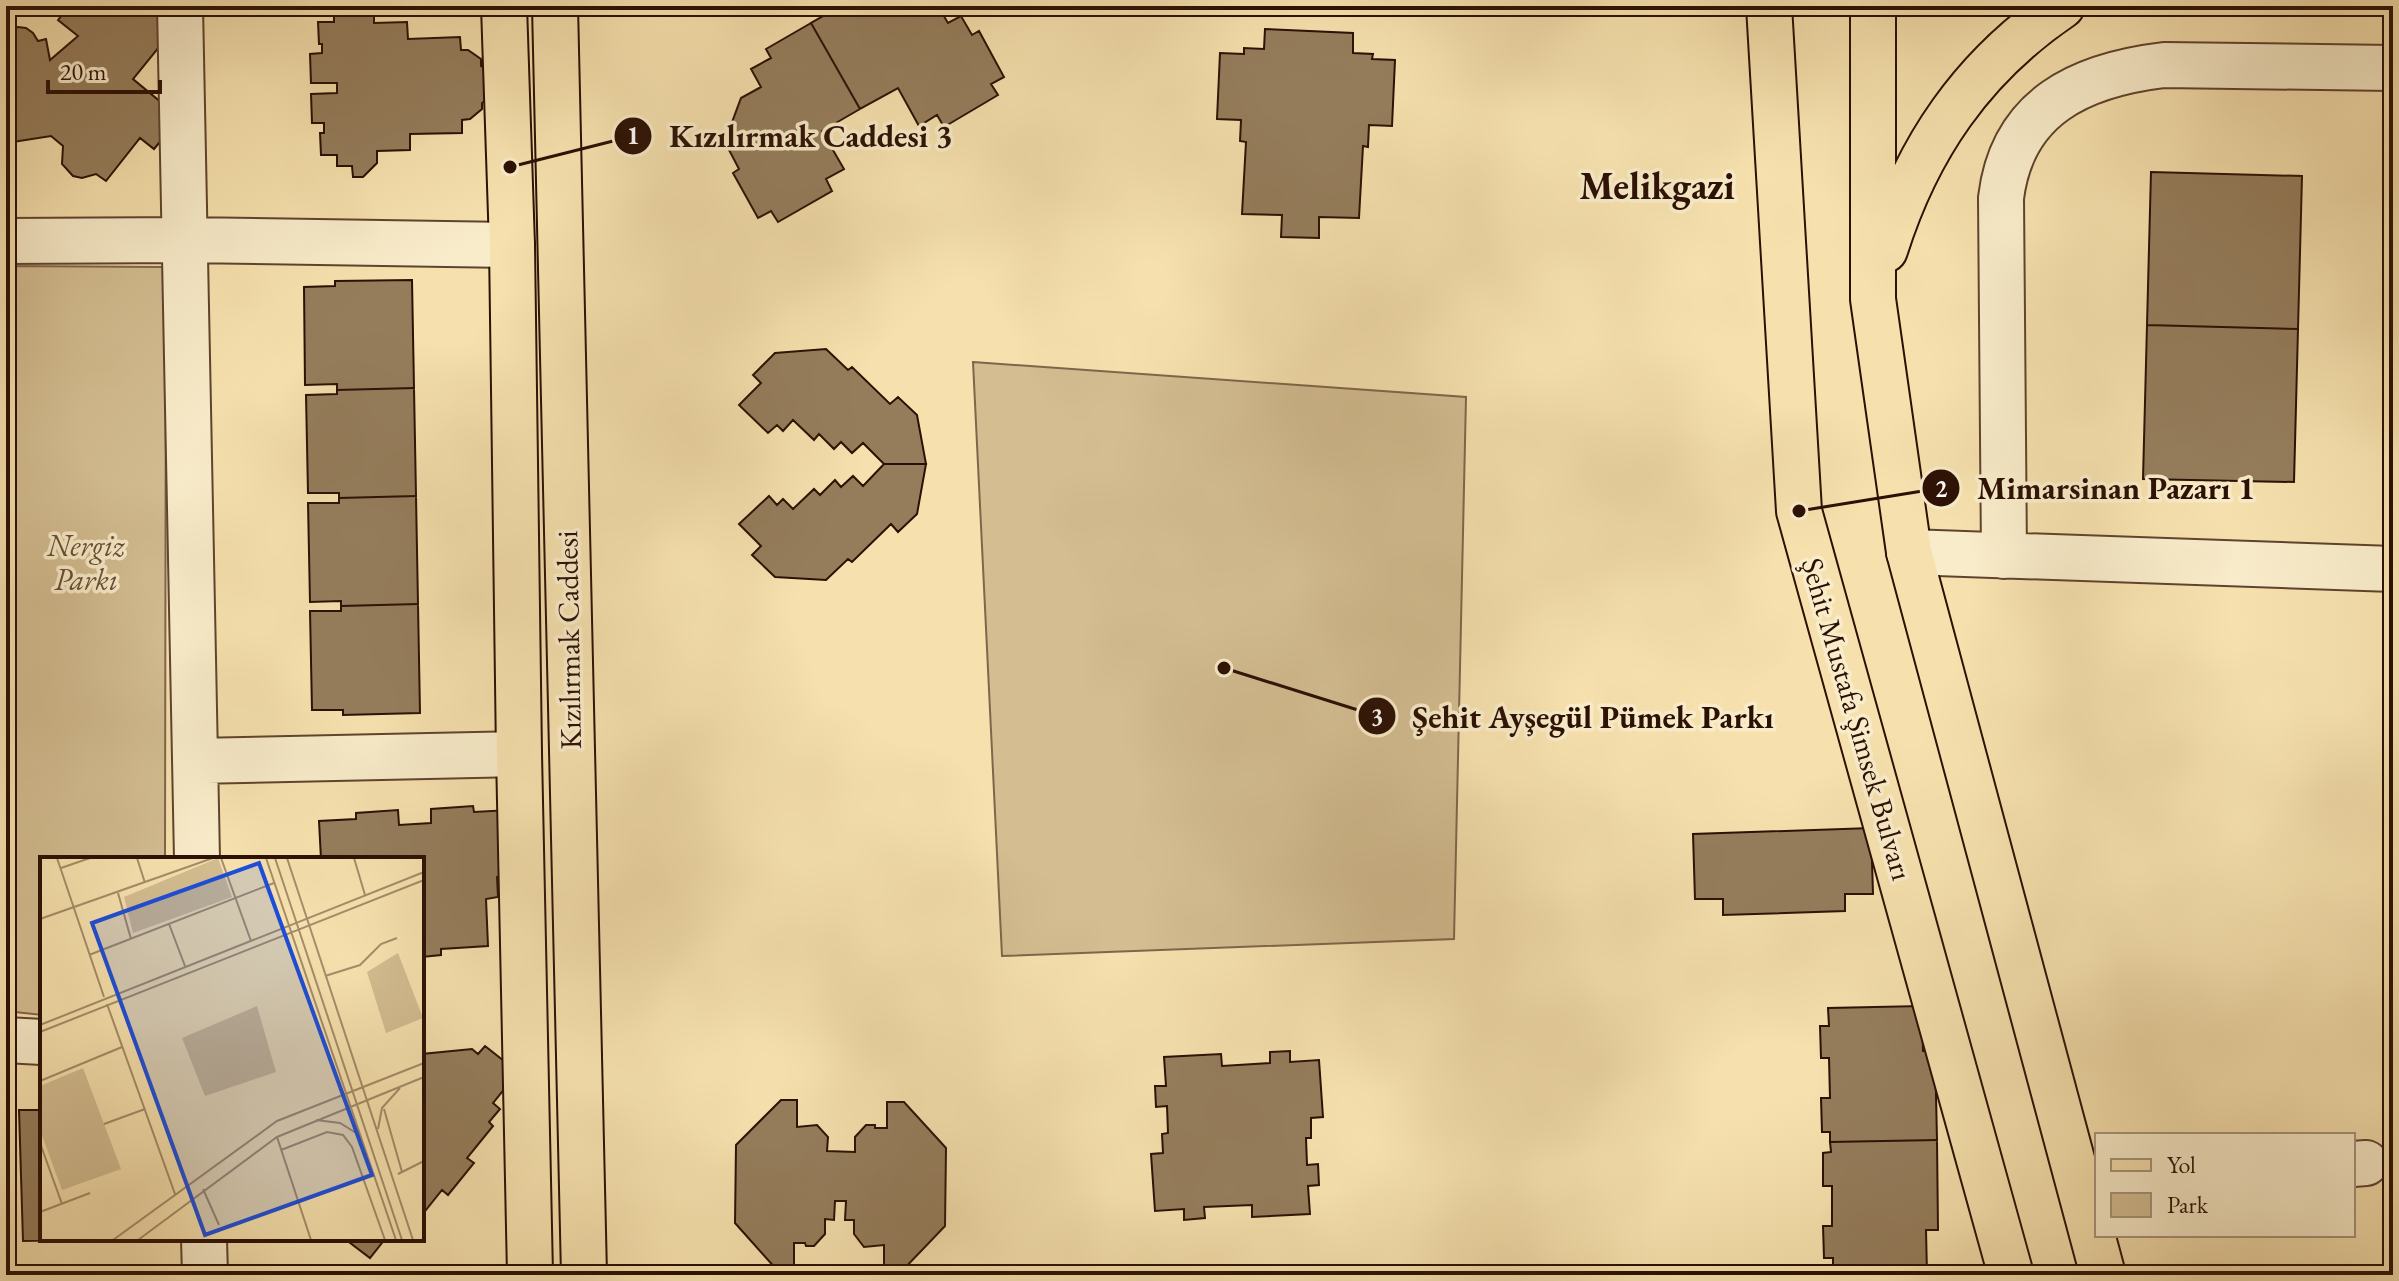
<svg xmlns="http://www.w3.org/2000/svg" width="2399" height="1281" viewBox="0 0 2399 1281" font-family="'EB Garamond',serif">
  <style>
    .green { fill: #d3bd91; stroke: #7f664a; stroke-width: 2 }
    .building { fill: #957d5c; stroke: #2b1004; stroke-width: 2 }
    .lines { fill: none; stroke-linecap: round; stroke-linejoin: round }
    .minor-casing { stroke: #5e442e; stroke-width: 48 }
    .major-casing { stroke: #2b1004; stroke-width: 48 }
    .minor { stroke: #f9ecca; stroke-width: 44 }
    .major { stroke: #f6e1ae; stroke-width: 44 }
    .labels { text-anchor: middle; stroke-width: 7; stroke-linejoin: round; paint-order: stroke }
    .park-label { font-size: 30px; font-style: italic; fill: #664d35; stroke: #f9ecca }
    .street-label { font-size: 30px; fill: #2b1004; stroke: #f9ecca }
    .district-label { font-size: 38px; font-weight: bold; fill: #2b1004; stroke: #f9ecca }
    .inset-road { fill: none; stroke: #a58d6a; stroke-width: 2 }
    .view { fill: #1d4ed8; fill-opacity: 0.15; stroke: #1d4ed8; stroke-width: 4 }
    .inset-edge { fill: none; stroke: #2b1004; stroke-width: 4 }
    .leader { fill: none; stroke: #2b1004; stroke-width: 3 }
    .callout-dot { fill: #2b1004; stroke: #f9ecca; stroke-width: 3 }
    .mark-label { font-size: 24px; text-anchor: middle; font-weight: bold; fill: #fff }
    .callout-label { font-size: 32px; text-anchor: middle; font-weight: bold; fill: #2b1004; stroke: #f9ecca; stroke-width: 7; stroke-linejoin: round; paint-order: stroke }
  </style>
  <rect width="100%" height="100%" fill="#f6e1ae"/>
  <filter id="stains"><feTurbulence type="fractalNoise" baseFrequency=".0025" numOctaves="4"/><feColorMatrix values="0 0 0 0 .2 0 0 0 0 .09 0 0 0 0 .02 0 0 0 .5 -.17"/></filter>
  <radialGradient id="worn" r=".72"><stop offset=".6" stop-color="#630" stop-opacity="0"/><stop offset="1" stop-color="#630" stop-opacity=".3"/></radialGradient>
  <path class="green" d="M 6,266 L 166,267 L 165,859 L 42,859 L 42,1015 L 6,1011 Z
    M 973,362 L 1466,397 L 1454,939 L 1002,956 Z"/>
  <path class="building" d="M 58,6 L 136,6 L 139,8 L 141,6 L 164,6 L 181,20 L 133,79 L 180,118 L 154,149 L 140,138 L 106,181 L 96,174 L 82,178 L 73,176 L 62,164 L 63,146 L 51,136 L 6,143 L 6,30 L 18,27 L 26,28 L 33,33 L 38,41 L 46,39 L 50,60 L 78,36 L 58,20 L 62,15 Z
    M 349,6 L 368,6 L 374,11 L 374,23 L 407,22 L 408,39 L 460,37 L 461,50 L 468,50 L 481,59 L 481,66 L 498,77 L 499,91 L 482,103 L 482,109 L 470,119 L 462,120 L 462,133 L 410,134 L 410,150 L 377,151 L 377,163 L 363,177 L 353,177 L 352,166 L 337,166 L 337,155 L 321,155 L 320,133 L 324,133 L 324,123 L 312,123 L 311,94 L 337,93 L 337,83 L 311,83 L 310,54 L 322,53 L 322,44 L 319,44 L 318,22 L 334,22 L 334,10 L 349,9 Z
    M 841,6 L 887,6 L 891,13 L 902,6 L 938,6 L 948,23 L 961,16 L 972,35 L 979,31 L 1004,77 L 991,84 L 998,95 L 944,127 L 937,115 L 919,126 L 898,88 L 860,109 L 811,23 Z
    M 811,23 L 860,109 L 822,131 L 844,169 L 826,179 L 832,191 L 778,222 L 771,211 L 758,218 L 733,173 L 739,169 L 729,150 L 742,143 L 731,125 L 741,98 L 761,87 L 751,69 L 771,58 L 766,49 Z
    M 1265,29 L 1353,33 L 1353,53 L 1373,54 L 1372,59 L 1395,60 L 1392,126 L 1369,125 L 1368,147 L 1363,146 L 1359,218 L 1319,217 L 1319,238 L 1281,237 L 1282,215 L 1242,214 L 1246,142 L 1240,141 L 1241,120 L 1217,119 L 1220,53 L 1244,54 L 1244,48 L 1264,49 Z
    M 2151,172 L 2302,176 L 2298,329 L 2147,325 Z
    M 412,280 L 414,388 L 337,390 L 337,384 L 305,385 L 304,287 L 335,286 L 335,281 Z
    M 2147,325 L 2298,329 L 2294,482 L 2143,479 Z
    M 826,349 L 848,370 L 852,367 L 890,404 L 898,397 L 917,415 L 926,464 L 884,464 L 863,443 L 852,453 L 841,442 L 834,449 L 819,434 L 814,440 L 793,420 L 783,431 L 777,425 L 768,433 L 739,405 L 761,383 L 753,375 L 775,353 Z
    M 414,388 L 416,496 L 339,498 L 339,493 L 308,493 L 306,395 L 337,394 L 337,390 Z
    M 884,464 L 926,464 L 917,514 L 898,532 L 891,524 L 852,562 L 848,559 L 826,580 L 775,577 L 752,555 L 761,546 L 739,524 L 769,496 L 777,505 L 783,499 L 793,509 L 814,489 L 820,495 L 835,480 L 841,487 L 853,476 L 863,486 Z
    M 416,496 L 418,604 L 341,606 L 341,601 L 310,602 L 308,503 L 339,503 L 339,498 Z
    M 418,604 L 420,713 L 343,715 L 343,710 L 312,710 L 310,611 L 341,611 L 341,606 Z
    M 473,806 L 474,812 L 511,810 L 504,876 L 497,877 L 498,897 L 486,899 L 488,946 L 441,949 L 441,955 L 422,957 L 422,859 L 321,859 L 319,821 L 356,819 L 356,813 L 398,810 L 399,825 L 431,823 L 431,809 Z
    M 1871,828 L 1873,894 L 1845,894 L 1845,911 L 1723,915 L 1723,899 L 1695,899 L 1693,834 Z
    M 1922,1006 L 1923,1051 L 1935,1050 L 1937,1140 L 1830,1142 L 1830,1132 L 1822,1132 L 1821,1098 L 1830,1098 L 1829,1058 L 1821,1058 L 1820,1026 L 1829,1026 L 1828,1008 Z
    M 485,1046 L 518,1072 L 493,1103 L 500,1109 L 489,1122 L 493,1126 L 467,1158 L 474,1163 L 448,1195 L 442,1190 L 422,1215 L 422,1054 L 472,1049 L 478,1054 Z
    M 1290,1051 L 1290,1062 L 1319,1060 L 1323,1117 L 1311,1118 L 1311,1138 L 1306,1138 L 1307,1165 L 1318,1164 L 1319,1185 L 1308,1186 L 1310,1214 L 1252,1217 L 1252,1205 L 1204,1207 L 1205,1218 L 1184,1220 L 1184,1209 L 1155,1211 L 1151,1154 L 1163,1153 L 1162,1134 L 1168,1133 L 1167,1106 L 1156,1107 L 1155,1086 L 1166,1086 L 1164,1057 L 1221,1054 L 1222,1066 L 1270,1063 L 1270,1052 Z
    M 781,1100 L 797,1100 L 797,1127 L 817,1125 L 828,1137 L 827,1151 L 855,1152 L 855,1137 L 866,1125 L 875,1125 L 875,1128 L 887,1128 L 887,1102 L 904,1102 L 946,1148 L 945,1226 L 901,1272 L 884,1271 L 884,1245 L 864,1247 L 854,1234 L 854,1220 L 845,1220 L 846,1201 L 835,1201 L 834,1220 L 825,1219 L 825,1234 L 814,1246 L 806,1246 L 805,1243 L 794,1243 L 794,1270 L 777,1270 L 735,1223 L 736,1145 Z
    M 19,1110 L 42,1110 L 42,1239 L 80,1240 L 23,1241 Z
    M 1937,1140 L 1938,1230 L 1926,1230 L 1927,1274 L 1833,1275 L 1833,1258 L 1824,1258 L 1823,1226 L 1832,1226 L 1832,1186 L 1823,1186 L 1823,1153 L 1831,1152 L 1830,1142 Z
    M 345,1239 L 385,1239 L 370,1258 Z"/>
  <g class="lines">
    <defs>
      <path id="minor" d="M 180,6 L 197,859
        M 6,241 L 185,240 L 512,245
        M 1909,552 L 2393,569
        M 2004,556 L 2001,198 C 2012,106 2081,75 2164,65 L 2393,68
        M 195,761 L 519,754
        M 6,1040 L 42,1042
        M 2353,1164 L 2366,1163
        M 204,1239 L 205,1275"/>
      <path id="major" d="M 504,6 L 512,245 L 519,754 L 530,1275
        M 555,6 L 584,1275
        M 1769,6 L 1799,511 L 2011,1275
        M 1873,6 L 1873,299 L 1909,552 L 2103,1275
        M 1885,250 C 1917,148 1972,67 2062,6"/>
    </defs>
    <use href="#minor" class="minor-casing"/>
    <use href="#major" class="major-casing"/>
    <use href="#minor" class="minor"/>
    <use href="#major" class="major"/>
  </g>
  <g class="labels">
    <g class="park-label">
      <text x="86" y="556">Nergiz<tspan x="86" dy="34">Parkı</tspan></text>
    </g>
    <g class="street-label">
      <text transform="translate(569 640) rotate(-91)" y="10">Kızılırmak Caddesi</text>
      <text transform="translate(1857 719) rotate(74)" y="10">Şehit Mustafa Şimsek Bulvarı</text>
    </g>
    <g class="district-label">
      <text x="1657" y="199">Melikgazi</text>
    </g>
  </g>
  <g transform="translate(40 857)">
    <rect width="384" height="384" fill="#f6e1ae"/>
    <path d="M 178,1 L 192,40 L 93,76 L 84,40 ZM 358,96 L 383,161 L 346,176 L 327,115 ZM 217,149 L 236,215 L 165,239 L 142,181 ZM 43,211 L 81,312 L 22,333 L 0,273 L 0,229 Z" fill="#d3bd91"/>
    <path class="inset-road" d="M 17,1 L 64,140M 97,1 L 105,26M 181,1 L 211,84M 226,1 L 356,383M 235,1 L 362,383M 247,1 L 373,383M 314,1 L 325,38M 21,11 L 50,1M 78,36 L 91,82M 0,62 L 173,1M 129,67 L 145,109M 49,98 L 234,26M 285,119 L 320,108 L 341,87 L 357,81M 67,147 L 135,337M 0,168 L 384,15M 0,175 L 384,23M 0,224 L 82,190M 344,252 L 362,315M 276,263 L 300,266 L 321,279M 64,267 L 105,252M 338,272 L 342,251 L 360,231M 237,280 L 271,383M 0,286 L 22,347M 241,293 L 287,275 L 303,278 L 312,290 L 345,383M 358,317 L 384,304M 163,332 L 179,368M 0,355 L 50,336M 73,383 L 237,264 L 384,206M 98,383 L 237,280 L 384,220"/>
    <path class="view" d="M 219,6 L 332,318 L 165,378 L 52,66 Z"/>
    <rect width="384" height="384" class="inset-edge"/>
  </g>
  <path class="leader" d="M510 167L633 136M1799 511L1941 488M1224 668L1377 716"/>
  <g class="callout-dot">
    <circle cx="510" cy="167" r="8"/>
    <circle cx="1799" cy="511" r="8"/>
    <circle cx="1224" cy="668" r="8"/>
    <circle cx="633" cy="136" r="20"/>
    <circle cx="1941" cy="488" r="20"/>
    <circle cx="1377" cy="716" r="20"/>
  </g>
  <g class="mark-label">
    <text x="633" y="144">1</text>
    <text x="1941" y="497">2</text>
    <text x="1377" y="725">3</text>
  </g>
  <g class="callout-label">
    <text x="811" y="147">Kızılırmak Caddesi 3</text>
    <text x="2116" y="499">Mimarsinan Pazarı 1</text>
    <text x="1593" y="728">Şehit Ayşegül Pümek Parkı</text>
  </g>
  <rect width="2399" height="1281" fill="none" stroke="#f6e1ae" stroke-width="32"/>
  <rect x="8" y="8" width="2383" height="1265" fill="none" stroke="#2b1004" stroke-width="4"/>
  <rect x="16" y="16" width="2367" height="1249" fill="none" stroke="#2b1004" stroke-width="2"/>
  <rect x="2095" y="1133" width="260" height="104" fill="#f9ecca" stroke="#a7947b" stroke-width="2"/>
  <rect x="2111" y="1159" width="40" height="12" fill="#f6e1ae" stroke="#a7947b" stroke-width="2"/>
  <text x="2167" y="1173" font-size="24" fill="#2b1004">Yol</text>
  <rect x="2111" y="1193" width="40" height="24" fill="#d3bd91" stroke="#a7947b" stroke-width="2"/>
  <text x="2167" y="1213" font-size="24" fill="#2b1004">Park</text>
  <path d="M48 80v12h112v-12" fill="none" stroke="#2b1004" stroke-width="4"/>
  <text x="60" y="80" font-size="24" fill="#2b1004" stroke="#f9ecca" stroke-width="6" paint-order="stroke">20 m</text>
  <rect width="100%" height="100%" filter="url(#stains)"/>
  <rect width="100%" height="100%" fill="url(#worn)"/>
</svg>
